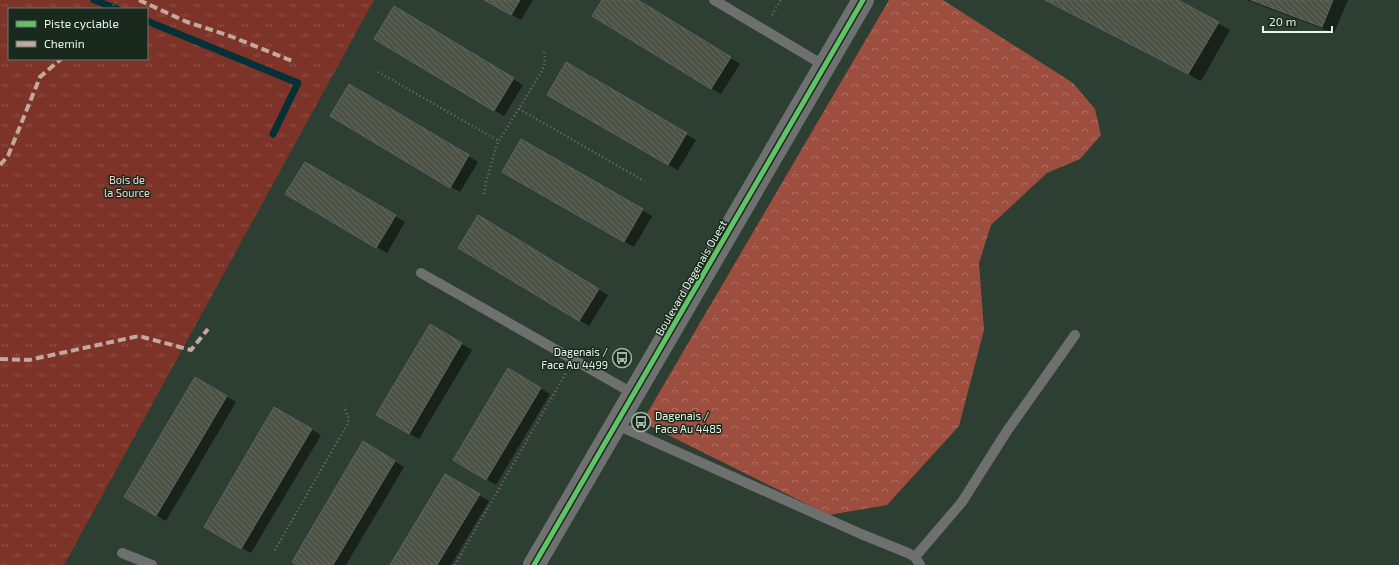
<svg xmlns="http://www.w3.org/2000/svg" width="1399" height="565" viewBox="0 0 1399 565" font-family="'Exo 2',sans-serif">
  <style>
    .forest { fill: url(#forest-crowns) }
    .park { fill: url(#park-tufts); fill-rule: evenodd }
    .shadow { fill: #0007 }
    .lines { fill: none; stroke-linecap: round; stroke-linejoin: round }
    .stream { stroke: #043037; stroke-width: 7 }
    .building { fill: url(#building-back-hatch); stroke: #5e6558 }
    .path { stroke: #6d716e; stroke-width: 2.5; stroke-dasharray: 1 3; stroke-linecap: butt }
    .service { stroke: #6e706f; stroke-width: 10 }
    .secondary { stroke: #6f7171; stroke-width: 22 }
    .quiet { stroke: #c3a89e; stroke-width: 4; stroke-dasharray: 8 4; stroke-linecap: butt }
    .cycleway-casing { stroke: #1a291d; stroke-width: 8 }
    .cycleway { stroke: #61c268; stroke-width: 5 }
    .labels { text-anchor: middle; stroke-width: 3; stroke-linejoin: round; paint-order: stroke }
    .park-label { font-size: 11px; fill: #efd4cf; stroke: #1a291d }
    .street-label { font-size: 11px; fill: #e4f7e7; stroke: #1a291d }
    .poi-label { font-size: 11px; fill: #e4f7e7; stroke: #1a291d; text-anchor: end }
  </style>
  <defs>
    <pattern id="forest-crowns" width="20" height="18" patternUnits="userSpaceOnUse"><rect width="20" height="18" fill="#9d4e3f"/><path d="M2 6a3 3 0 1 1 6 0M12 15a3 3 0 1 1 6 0" fill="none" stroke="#af7164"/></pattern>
    <pattern id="park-tufts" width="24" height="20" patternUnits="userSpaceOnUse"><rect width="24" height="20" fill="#7d3327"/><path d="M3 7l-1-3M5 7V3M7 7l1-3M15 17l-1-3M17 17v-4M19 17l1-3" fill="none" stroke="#8f5146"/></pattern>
    <pattern id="building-back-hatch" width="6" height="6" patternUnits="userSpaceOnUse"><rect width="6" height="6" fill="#4c5245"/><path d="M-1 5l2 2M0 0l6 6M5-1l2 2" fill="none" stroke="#666c60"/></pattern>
  </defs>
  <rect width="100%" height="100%" fill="#2d3e32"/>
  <path class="forest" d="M 889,0 L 943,0 L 1073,83 L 1095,109 L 1101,135 L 1080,159 L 1047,173 L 991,225 L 979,263 L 984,330 L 959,426 L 887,505 L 829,515 L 642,422 Z"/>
  <path class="park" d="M 0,0 L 374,0 L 64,565 L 0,565 ZM 9,9 L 147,9 L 147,59 L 9,59 Z"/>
  <path class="shadow" d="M 486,0 L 533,0 L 521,20 Z
    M 604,0 L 637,0 L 740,64 L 721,94 L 711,88 Z
    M 1046,0 L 1180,0 L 1179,2 L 1230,30 L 1201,81 Z
    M 1247,0 L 1348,0 L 1334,33 Z
    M 394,8 L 523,85 L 504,116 L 376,39 Z
    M 566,64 L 696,140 L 678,170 L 548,95 Z
    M 350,85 L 478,162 L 460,192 L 331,115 Z
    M 522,141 L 652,216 L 634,247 L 504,171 Z
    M 305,163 L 405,222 L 387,253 L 287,194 Z
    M 488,222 L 608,295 L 589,326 L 460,248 Z
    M 430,326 L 472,350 L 419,439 L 378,415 Z
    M 509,370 L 550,394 L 496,485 L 454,460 Z
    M 195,378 L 236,402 L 166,521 L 125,496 Z
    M 275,408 L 321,435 L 251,553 L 205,527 Z
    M 363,443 L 404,467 L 346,565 L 299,565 Z
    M 445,475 L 489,501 L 451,565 L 391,565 Z"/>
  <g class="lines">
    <path class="stream" d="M 94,0 L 117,9
      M 147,21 L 298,83 L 273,134"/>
  </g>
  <path class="building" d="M 484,0 L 520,0 L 511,15 Z
    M 602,0 L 638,0 L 731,57 L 711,89 L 592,16 Z
    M 1045,0 L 1178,0 L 1219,22 L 1188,74 Z
    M 1251,0 L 1333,0 L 1322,27 Z
    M 394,6 L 514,78 L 494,111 L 374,39 Z
    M 566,62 L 687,133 L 668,165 L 547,95 Z
    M 349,84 L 469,155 L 450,188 L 330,116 Z
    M 521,139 L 643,209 L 624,242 L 502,172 Z
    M 305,162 L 396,215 L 376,248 L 285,194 Z
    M 478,215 L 599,289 L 579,321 L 458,248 Z
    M 430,324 L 462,343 L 409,434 L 376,415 Z
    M 508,368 L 541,388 L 486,480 L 453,460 Z
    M 195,377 L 227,396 L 156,516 L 124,497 Z
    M 274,407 L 312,429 L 241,549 L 204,527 Z
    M 363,441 L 395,461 L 333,565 L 297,565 L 292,562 Z
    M 445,474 L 480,494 L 437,565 L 390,565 Z"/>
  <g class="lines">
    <path class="path" d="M 111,9 L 117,0
      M 772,15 L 781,0
      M 378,72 L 499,141
      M 519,109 L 644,181
      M 484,194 L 486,182 L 497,144 L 542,71 L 545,63 L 544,50
      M 275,550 L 347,425 L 349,419 L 344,406
      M 455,565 L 566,373"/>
    <path class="service" d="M 714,0 L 825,66
      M 421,273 L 634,394
      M 617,425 L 861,534 L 908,553 L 915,557 L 920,565
      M 122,553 L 152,565
      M 915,557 L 962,502 L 1007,431 L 1075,335"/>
    <path class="secondary" d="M 534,565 L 863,0"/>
    <path class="quiet" d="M 139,0 L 187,22 L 230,36 L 292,61
      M 0,165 L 8,156 L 40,77 L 61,59
      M 0,359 L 29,360 L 139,336 L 191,350 L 208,329"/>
    <defs>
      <path id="cycleway" d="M 534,565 L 863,0"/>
    </defs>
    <use href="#cycleway" class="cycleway-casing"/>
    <use href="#cycleway" class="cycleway"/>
  </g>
  <defs>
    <symbol id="bus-ring" viewBox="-11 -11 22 22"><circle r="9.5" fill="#1a291d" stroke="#a4b6a8" stroke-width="1.5"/><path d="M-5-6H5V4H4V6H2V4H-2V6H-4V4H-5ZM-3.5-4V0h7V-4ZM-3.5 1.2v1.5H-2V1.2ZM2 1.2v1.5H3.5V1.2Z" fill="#a4b6a8"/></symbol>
  </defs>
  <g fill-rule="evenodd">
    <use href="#bus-ring" x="611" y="347" width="22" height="22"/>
    <use href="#bus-ring" x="630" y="411" width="22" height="22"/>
  </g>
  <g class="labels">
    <g class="park-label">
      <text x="127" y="184">Bois de<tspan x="127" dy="13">la Source</tspan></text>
    </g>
    <g class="street-label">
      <text transform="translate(691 278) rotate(-60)" y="4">Boulevard Dagenais Ouest</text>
    </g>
    <g class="poi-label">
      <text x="608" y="356">Dagenais /<tspan x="608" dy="13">Face Au 4499</tspan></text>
      <text x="655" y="420" text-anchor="start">Dagenais /<tspan x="655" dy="13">Face Au 4485</tspan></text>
    </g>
  </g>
  <rect x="8" y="8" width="140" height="52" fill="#1a291d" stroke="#6b7b6e"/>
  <rect x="16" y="21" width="20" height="6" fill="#61c268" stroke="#6b7b6e"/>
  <text x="44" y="28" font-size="12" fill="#e4f7e7">Piste cyclable</text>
  <rect x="16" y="41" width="20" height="6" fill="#c3a89e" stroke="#6b7b6e"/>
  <text x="44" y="48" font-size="12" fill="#e4f7e7">Chemin</text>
  <path d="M1263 26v6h69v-6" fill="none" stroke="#e4f7e7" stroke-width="2"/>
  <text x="1269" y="26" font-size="12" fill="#e4f7e7" stroke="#1a291d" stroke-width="3" paint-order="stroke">20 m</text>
</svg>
